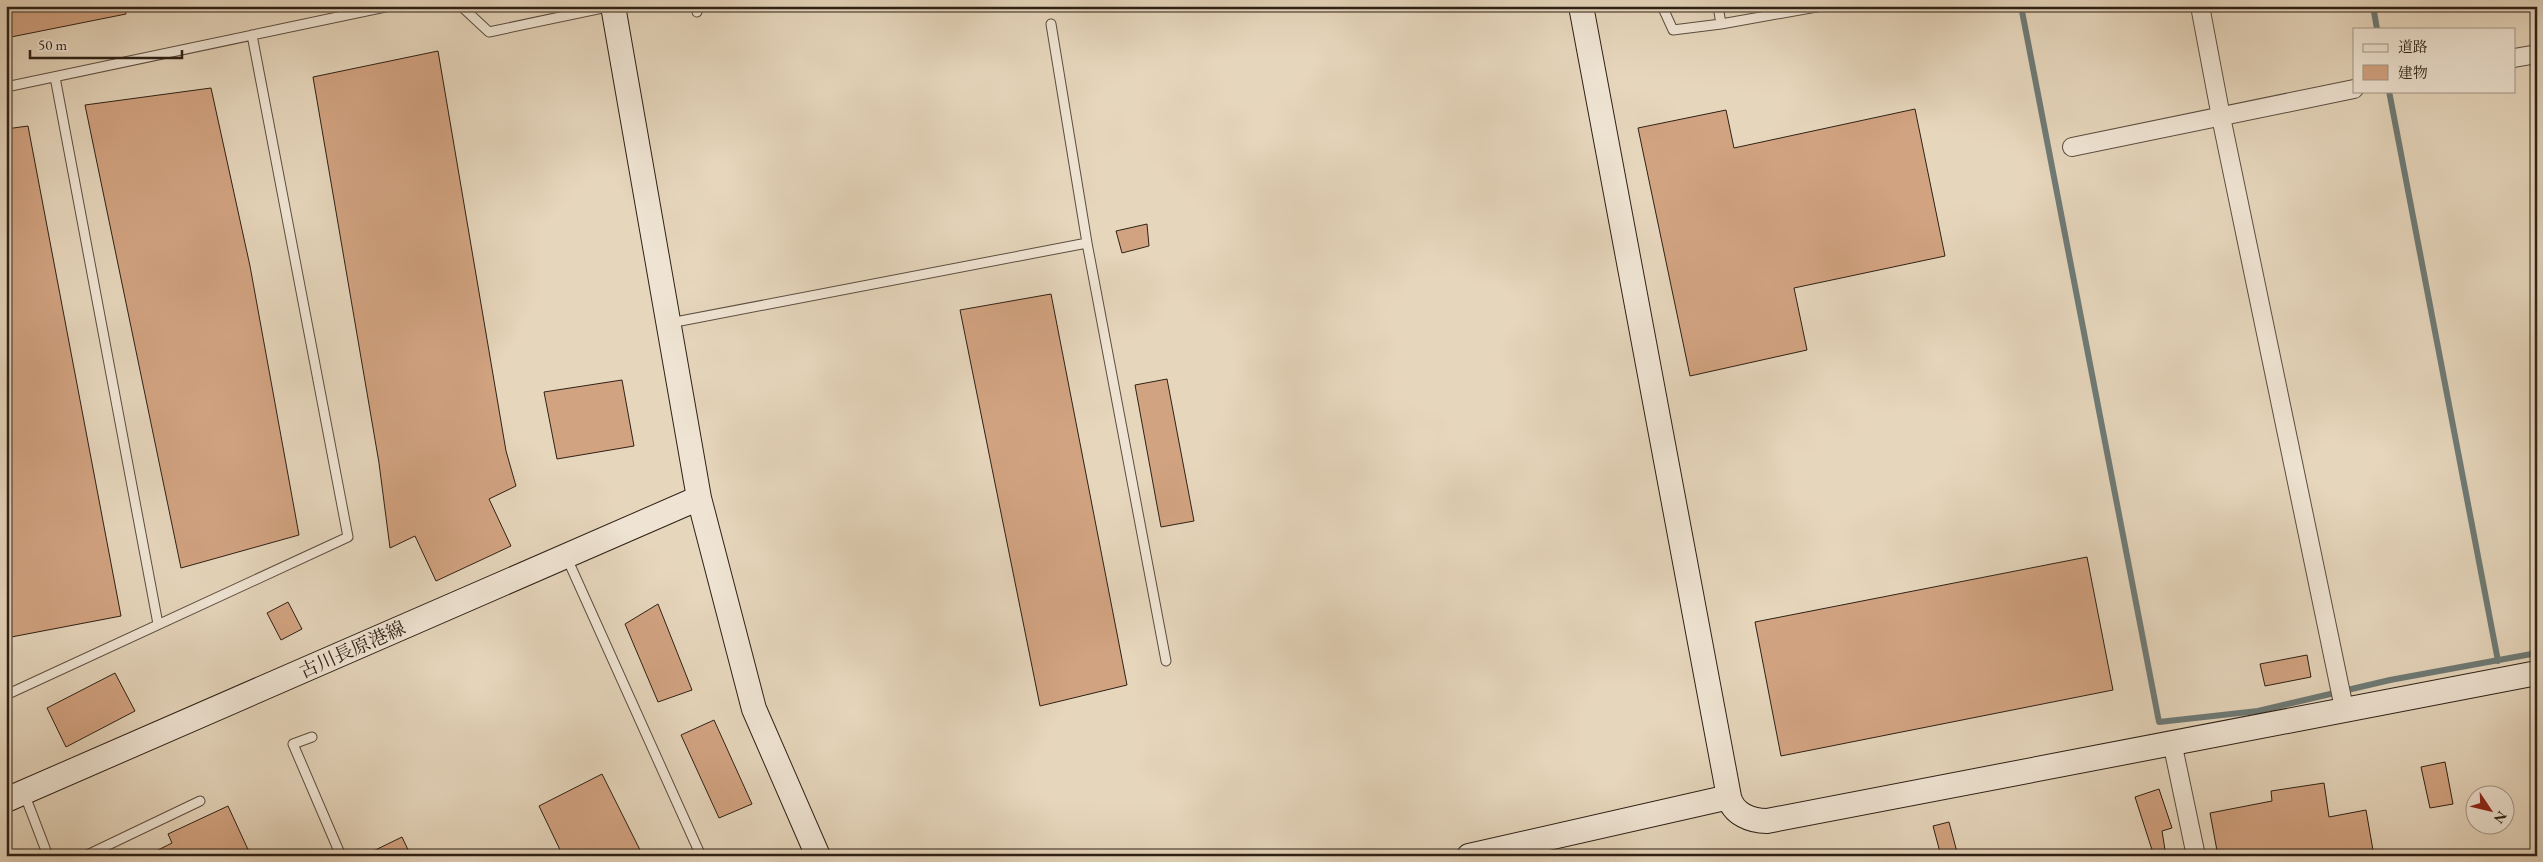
<svg xmlns="http://www.w3.org/2000/svg" width="2543" height="862" viewBox="0 0 2543 862" font-family="'EB Garamond','Noto Serif JP',serif">
  <style>
    .lines { fill: none; stroke-linecap: round; stroke-linejoin: round }
    .stream { stroke: #6e7b77; stroke-width: 6 }
    .building { fill: #d2a381; stroke: #2e2116 }
    .lane-casing { stroke: #5c4e40; stroke-width: 11 }
    .street-casing { stroke: #5c4e40; stroke-width: 20 }
    .secondary-casing { stroke: #2e2116; stroke-width: 26 }
    .lane { stroke: #efe4d3; stroke-width: 9 }
    .street { stroke: #efe4d3; stroke-width: 18 }
    .secondary { stroke: #efe4d3; stroke-width: 24 }
    .labels { text-anchor: middle; stroke-width: 4; stroke-linejoin: round; paint-order: stroke }
    .street-label { font-size: 19px; fill: #2e2116; stroke: #efe4d3 }
  </style>
  <rect width="100%" height="100%" fill="#e6d6bc"/>
  <filter id="stains"><feTurbulence type="fractalNoise" baseFrequency=".004" numOctaves="4"/><feColorMatrix values="0 0 0 0 .2 0 0 0 0 .09 0 0 0 0 .02 0 0 0 .5 -.17"/></filter>
  <radialGradient id="worn" r=".72"><stop offset=".6" stop-color="#630" stop-opacity="0"/><stop offset="1" stop-color="#630" stop-opacity=".3"/></radialGradient>
  <g class="lines">
    <path class="stream" d="M 2021,6 L 2159,722 L 2258,711 L 2390,680 L 2537,653
      M 2373,6 L 2377,29
      M 2389,91 L 2498,661"/>
  </g>
  <path class="building" d="M 6,6 L 125,6 L 126,14 L 6,38 Z
    M 438,51 L 506,451 L 516,486 L 489,499 L 511,546 L 436,581 L 415,536 L 390,548 L 379,463 L 313,77 Z
    M 211,88 L 250,266 L 299,535 L 181,568 L 85,105 Z
    M 1915,109 L 1945,256 L 1794,288 L 1807,350 L 1690,376 L 1638,128 L 1726,110 L 1734,148 Z
    M 28,126 L 121,616 L 6,638 L 6,129 Z
    M 1147,224 L 1149,246 L 1122,253 L 1116,231 Z
    M 1051,294 L 1127,685 L 1040,706 L 960,310 Z
    M 1167,379 L 1194,521 L 1161,527 L 1135,385 Z
    M 622,380 L 634,446 L 557,459 L 544,392 Z
    M 2087,557 L 2113,690 L 1781,756 L 1755,622 Z
    M 288,602 L 302,629 L 281,640 L 267,613 Z
    M 658,604 L 692,690 L 658,702 L 625,624 Z
    M 2307,655 L 2311,677 L 2265,686 L 2260,664 Z
    M 115,673 L 135,711 L 66,747 L 47,708 Z
    M 714,720 L 752,804 L 719,818 L 681,735 Z
    M 2445,762 L 2453,804 L 2430,808 L 2421,767 Z
    M 602,774 L 643,856 L 563,856 L 539,806 Z
    M 2324,783 L 2329,817 L 2366,810 L 2374,856 L 2218,856 L 2210,813 L 2272,801 L 2271,791 Z
    M 2159,789 L 2172,828 L 2162,831 L 2166,856 L 2154,856 L 2135,797 Z
    M 228,806 L 251,856 L 146,856 L 172,843 L 168,834 Z
    M 1949,822 L 1958,856 L 1941,856 L 1933,826 Z
    M 402,837 L 411,856 L 363,856 Z"/>
  <g class="lines">
    <defs>
      <path id="lane" d="M 461,6 L 489,32 L 612,6
        M 696,6 L 697,12
        M 1662,6 L 1673,30 L 1721,24 L 1718,6
        M 1051,24 L 1087,243
        M 1721,24 L 1822,6
        M 55,77 L 158,624
        M 6,87 L 390,6
        M 670,323 L 1087,243 L 1166,661
        M 566,556 L 701,856
        M 6,695 L 348,537 L 252,35
        M 312,737 L 293,744 L 341,856
        M 24,793 L 48,856
        M 85,856 L 200,801"/>
      <path id="street" d="M 2200,6 L 2221,117 L 2344,708
        M 2514,58 L 2537,54
        M 2072,147 L 2354,89
        M 2172,742 L 2196,856"/>
      <path id="secondary" d="M 613,6 L 699,498 L 754,709 L 818,856
        M 1581,6 L 1729,797 C 1733,814 1751,821 1767,821 L 2537,673
        M 6,800 L 699,498
        M 1469,856 L 1729,797"/>
    </defs>
    <use href="#lane" class="lane-casing"/>
    <use href="#street" class="street-casing"/>
    <use href="#secondary" class="secondary-casing"/>
    <use href="#lane" class="lane"/>
    <use href="#street" class="street"/>
    <use href="#secondary" class="secondary"/>
  </g>
  <g class="labels">
    <g class="street-label">
      <text transform="translate(352 649) rotate(-24)" y="7">古川長原港線</text>
    </g>
  </g>
  <rect width="2543" height="862" fill="none" stroke="#e6d6bc" stroke-width="25"/>
  <rect x="8" y="8" width="2528" height="847" fill="none" stroke="#2e2116" stroke-width="2.5"/>
  <rect x="12" y="12" width="2518" height="837" fill="none" stroke="#2e2116"/>
  <rect x="2353" y="28" width="162" height="65" fill="#efe4d3" stroke="#a29687"/>
  <rect x="2363" y="44" width="25" height="8" fill="#efe4d3" stroke="#a29687"/>
  <text x="2398" y="52" font-size="15" fill="#2e2116">道路</text>
  <rect x="2363" y="65" width="25" height="15" fill="#d2a381" stroke="#a29687"/>
  <text x="2398" y="78" font-size="15" fill="#2e2116">建物</text>
  <g transform="translate(2490 810) rotate(125)"><circle r="24" fill="#efe4d3" stroke="#a29687"/>
  <path d="M0-4L9 19L0 12L-9 19Z" fill="#8f2418"/>
  <text y="-8" font-size="14" font-weight="bold" text-anchor="middle" fill="#2e2116">N</text>
  </g>
  <path d="M30 50v8h152v-8" fill="none" stroke="#2e2116" stroke-width="2.5"/>
  <text x="38" y="50" font-size="15" fill="#2e2116" stroke="#efe4d3" stroke-width="4" paint-order="stroke">50 m</text>
  <rect width="100%" height="100%" filter="url(#stains)"/>
  <rect width="100%" height="100%" fill="url(#worn)"/>
</svg>
